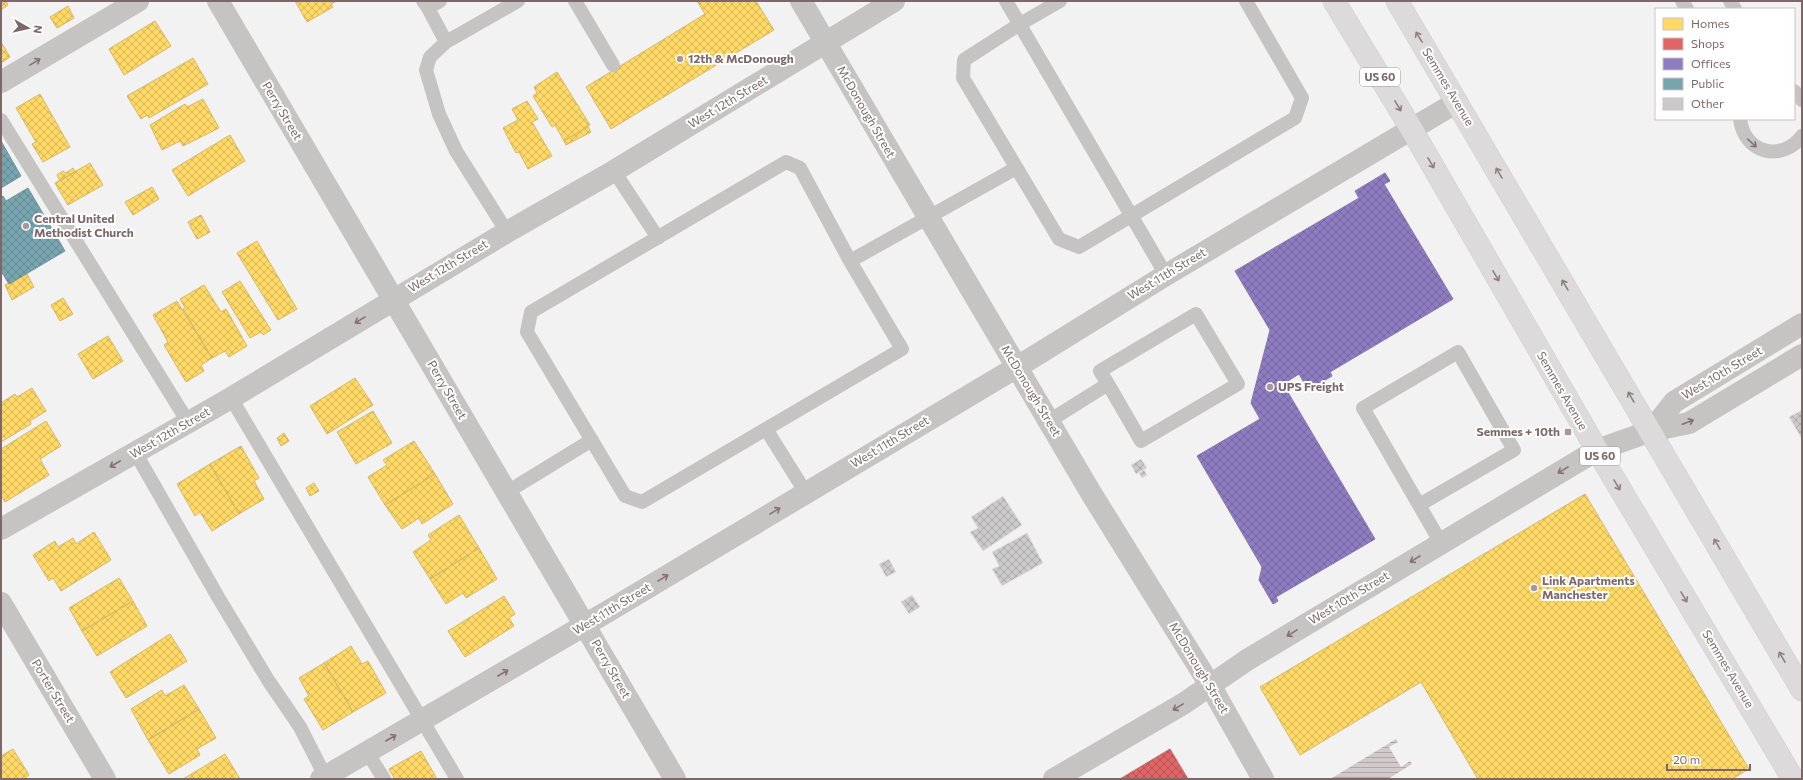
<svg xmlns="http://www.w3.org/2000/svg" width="1803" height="780" viewBox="0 0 1803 780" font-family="Commissioner,sans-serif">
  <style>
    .water { fill: url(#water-rules) }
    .homes { fill: url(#homes-cross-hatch); stroke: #d8b767 }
    .shops { fill: url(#shops-cross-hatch); stroke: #c36667 }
    .offices { fill: url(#offices-cross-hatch); stroke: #8976a8 }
    .public { fill: url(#public-cross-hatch); stroke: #78929a }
    .building { fill: url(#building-cross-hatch); stroke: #e2e2e2 }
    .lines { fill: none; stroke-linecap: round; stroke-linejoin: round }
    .primary-casing { stroke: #d0cecf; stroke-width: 23 }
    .lane { stroke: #c6c3c3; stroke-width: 14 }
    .street { stroke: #c6c3c3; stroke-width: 22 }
    .primary { stroke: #dcdada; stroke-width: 22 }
    .oneway { stroke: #917e7f }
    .oneway2 { stroke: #857071 }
    .poi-dot { fill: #a79899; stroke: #fff; stroke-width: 1.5 }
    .labels { text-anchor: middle; stroke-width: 4; stroke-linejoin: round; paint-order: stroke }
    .shield { fill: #fff; stroke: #a59595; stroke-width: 1 }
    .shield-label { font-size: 11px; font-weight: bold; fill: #7e6768 }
    .poi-label { font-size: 12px; font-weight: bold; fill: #7e6768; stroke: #fff; text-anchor: start }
    .street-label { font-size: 12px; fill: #7e6768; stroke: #fff }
  </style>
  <defs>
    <pattern id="water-rules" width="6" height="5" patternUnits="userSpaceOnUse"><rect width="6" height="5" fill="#d2c9ca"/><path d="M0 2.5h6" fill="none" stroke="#b0a7a8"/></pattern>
    <pattern id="homes-cross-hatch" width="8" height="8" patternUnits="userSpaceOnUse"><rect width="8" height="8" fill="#ffd966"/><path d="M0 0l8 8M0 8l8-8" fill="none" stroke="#d4b458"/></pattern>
    <pattern id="shops-cross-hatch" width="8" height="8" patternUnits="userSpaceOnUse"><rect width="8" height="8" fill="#e06666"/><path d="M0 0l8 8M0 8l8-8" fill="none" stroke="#b25454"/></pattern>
    <pattern id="offices-cross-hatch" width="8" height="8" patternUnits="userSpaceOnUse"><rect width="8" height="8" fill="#8e7cc3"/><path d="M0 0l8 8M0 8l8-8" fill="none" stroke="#74659a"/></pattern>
    <pattern id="public-cross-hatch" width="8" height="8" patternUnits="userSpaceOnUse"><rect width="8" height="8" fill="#76a5af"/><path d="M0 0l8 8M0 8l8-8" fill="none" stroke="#668a92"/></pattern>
    <pattern id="building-cross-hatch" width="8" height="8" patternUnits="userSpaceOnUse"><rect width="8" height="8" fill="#ccc9ca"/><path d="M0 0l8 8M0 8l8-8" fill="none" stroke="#aba7a8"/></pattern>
  </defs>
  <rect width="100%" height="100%" fill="#f2f2f3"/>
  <path class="water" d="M 1396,739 L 1398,742 L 1389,747 L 1401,767 L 1410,761 L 1412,764 L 1388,779 L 1333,779 L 1332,778 Z"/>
  <path class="homes" d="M 1,1 L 6,1 L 8,5 L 1,10 Z
    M 295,1 L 337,1 L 331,4 L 333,7 L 307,22 Z
    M 697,1 L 756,1 L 774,30 L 611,129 L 586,87 L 705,14 Z
    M 68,6 L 74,18 L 57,28 L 50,17 Z
    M 155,21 L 171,46 L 124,75 L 109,49 Z
    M 1,42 L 10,57 L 1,63 Z
    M 193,58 L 208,84 L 149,118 L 147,115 L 141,119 L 127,96 Z
    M 557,72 L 590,125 L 564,141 L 555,125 L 552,127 L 533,96 L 537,93 L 534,87 Z
    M 40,94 L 70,147 L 43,162 L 32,144 L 36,142 L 16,108 Z
    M 203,99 L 219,128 L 183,146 L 180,141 L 162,150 L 150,125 L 185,104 L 187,107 Z
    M 527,101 L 538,119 L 532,122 L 552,156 L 528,169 L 519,152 L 516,153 L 503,128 L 518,120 L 512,109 Z
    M 588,127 L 591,132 L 566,145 L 564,141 Z
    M 230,135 L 245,161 L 188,196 L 172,170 Z
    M 90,163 L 103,185 L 68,205 L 55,183 Z
    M 73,168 L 75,172 L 60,181 L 57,175 L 63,171 L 66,173 Z
    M 152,187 L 159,199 L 133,215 L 125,202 Z
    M 201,215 L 210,232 L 197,239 L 188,222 Z
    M 257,241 L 297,309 L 278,320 L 237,253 Z
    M 27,274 L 34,287 L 12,300 L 5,285 Z
    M 240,281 L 271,330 L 263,335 L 261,332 L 250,338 L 222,292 Z
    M 204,285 L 221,312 L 226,309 L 247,346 L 229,357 L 225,351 L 212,358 L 183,309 L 185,308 L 180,299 Z
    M 63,298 L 73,314 L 60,321 L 51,305 Z
    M 177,301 L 212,358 L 201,365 L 204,371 L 186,382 L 164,345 L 168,342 L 153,315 Z
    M 108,336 L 123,361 L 93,379 L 78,354 Z
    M 355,378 L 373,405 L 327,434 L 310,406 Z
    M 32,388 L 46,411 L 30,421 L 31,424 L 1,442 L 1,403 L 15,394 L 17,397 Z
    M 373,411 L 392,443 L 356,464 L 337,432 Z
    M 46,421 L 61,446 L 40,459 L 49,475 L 5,502 L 1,495 L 1,449 Z
    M 284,433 L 289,441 L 281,446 L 277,438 Z
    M 414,441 L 435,474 L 385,505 L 368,477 L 387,465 L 383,460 Z
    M 241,446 L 259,478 L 254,481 L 264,499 L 239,514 L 210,464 Z
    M 210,464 L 239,514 L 212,531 L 200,512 L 195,516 L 177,484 Z
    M 435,474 L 453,504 L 422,524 L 419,518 L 402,529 L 385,505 Z
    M 314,483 L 319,491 L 310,496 L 306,488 Z
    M 1585,494 L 1749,769 L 1732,779 L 1478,779 L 1421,682 L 1300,755 L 1260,687 Z
    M 459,515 L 479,548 L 430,579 L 413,552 L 431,540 L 428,535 Z
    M 94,532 L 111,560 L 61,591 L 53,578 L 49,581 L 33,555 L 55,541 L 58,547 L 73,538 L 76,544 Z
    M 479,548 L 497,579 L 466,598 L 463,593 L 446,604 L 430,579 Z
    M 119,578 L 133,601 L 82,631 L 69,608 Z
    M 504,596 L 515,614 L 509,618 L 514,626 L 465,657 L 448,631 Z
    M 133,601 L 147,626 L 97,656 L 82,631 Z
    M 170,634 L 187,661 L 126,698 L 110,672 Z
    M 351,646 L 362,664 L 368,661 L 386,693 L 353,712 L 324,663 Z
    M 324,663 L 353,712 L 323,730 L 304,699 L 309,696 L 299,678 Z
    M 184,685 L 199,709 L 148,740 L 131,709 L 162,690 L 165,696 Z
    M 199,709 L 216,738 L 197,749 L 200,755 L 169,774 L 148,740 Z
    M 13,749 L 29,775 L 24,779 L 1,779 L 1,756 Z
    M 421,751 L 437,779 L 395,779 L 389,769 Z
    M 225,754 L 240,779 L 183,779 Z"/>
  <path class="shops" d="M 1170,749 L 1188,779 L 1120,779 Z"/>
  <path class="offices" d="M 1385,173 L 1390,181 L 1384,184 L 1453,299 L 1330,372 L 1332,376 L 1308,390 L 1299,374 L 1283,384 L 1375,539 L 1276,597 L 1278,601 L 1273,604 L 1259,580 L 1262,567 L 1197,456 L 1260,419 L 1251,403 L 1270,330 L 1235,271 L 1359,198 L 1355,191 Z"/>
  <path class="public" d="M 1,141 L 21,176 L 1,188 Z
    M 28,188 L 65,251 L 9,284 L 1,271 L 1,197 L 3,196 L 6,201 Z"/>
  <path class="building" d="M 1802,410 L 1802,439 L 1789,417 Z
    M 1141,459 L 1147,468 L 1136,474 L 1131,465 Z
    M 1144,470 L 1147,475 L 1142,478 L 1139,473 Z
    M 1003,496 L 1022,525 L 983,551 L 970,532 L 978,528 L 971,517 Z
    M 1027,533 L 1043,563 L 1002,586 L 992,569 L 999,566 L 992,552 Z
    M 889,559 L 896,572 L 886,577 L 879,564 Z
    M 912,595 L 920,607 L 909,614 L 901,602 Z"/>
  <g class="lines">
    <defs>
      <path id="primary" d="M 1334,1 L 1412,130 L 1597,450 L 1793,779
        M 1397,1 L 1802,690"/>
    </defs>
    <use href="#primary" class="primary-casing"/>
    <path class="lane" d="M 423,1 L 428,8 L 440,1
      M 575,1 L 613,65
      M 1006,1 L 1166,275
      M 1060,1 L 1020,24 L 964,60 L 963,78 L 1059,239 L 1079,247 L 1295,118 L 1302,98 L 1246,1
      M 1682,1 L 1687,9
      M 1730,1 L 1735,9
      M 428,8 L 446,42
      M 1794,91 L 1802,100
      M 1740,119 C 1744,153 1781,163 1802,136
      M 1,120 L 188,422
      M 614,171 L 658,238
      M 507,232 L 456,151 L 439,114 L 426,70 L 430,57 L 446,42 L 518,1
      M 850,261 L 800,168 L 786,162 L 531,312 L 527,332 L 625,496 L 642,502 L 902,349 L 850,261 L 1016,168
      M 231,398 L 457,779
      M 1049,421 L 1108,384 L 1141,441 L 1238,384 L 1196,314 L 1100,371 L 1108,384
      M 766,429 L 806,493
      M 135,452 L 218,597 L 268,680 L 300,727 L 325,776
      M 507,492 L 592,440
      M 1419,505 L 1514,450 L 1458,352 L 1363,408 L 1441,543
      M 367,752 L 384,779"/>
    <path class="street" d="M 218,1 L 675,779
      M 801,1 L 1091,493 L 1210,685 L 1263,779
      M 1,82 L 138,1
      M 1651,431 L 1674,402 L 1802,324
      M 1,529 L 231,398 L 507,232 L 614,171 L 894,1
      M 1,603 L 105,779
      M 321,779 L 585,625 L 1017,367 L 1166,275 L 1457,102
      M 1054,779 L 1183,704 L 1247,660 L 1597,450 L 1651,431 L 1689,423 L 1802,355"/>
    <use href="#primary" class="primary"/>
  </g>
  <defs><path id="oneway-shaft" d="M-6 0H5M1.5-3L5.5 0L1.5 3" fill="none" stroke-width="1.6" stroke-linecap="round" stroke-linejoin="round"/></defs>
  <g class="oneway">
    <use href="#oneway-shaft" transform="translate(1419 37) rotate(-121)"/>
    <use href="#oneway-shaft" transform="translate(1398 106) rotate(59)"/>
    <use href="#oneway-shaft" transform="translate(1431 163) rotate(60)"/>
    <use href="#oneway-shaft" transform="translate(1499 173) rotate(-120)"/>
    <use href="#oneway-shaft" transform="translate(1496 276) rotate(60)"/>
    <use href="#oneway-shaft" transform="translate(1565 285) rotate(-120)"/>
    <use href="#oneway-shaft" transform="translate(1631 397) rotate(-120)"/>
    <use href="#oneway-shaft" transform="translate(1617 485) rotate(59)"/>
    <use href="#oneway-shaft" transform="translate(1717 544) rotate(-120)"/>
    <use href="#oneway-shaft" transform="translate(1684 597) rotate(59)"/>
    <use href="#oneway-shaft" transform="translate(1782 657) rotate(-120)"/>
  </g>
  <g class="oneway2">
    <use href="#oneway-shaft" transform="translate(35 62) rotate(-31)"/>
    <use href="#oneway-shaft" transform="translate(1752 143) rotate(42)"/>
    <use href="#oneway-shaft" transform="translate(360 320) rotate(149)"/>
    <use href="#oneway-shaft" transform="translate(1688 422) rotate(-21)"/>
    <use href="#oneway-shaft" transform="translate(115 464) rotate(150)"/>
    <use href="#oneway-shaft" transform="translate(1563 470) rotate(149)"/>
    <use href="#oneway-shaft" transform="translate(775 511) rotate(-31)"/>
    <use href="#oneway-shaft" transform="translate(1415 559) rotate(149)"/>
    <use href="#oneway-shaft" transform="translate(663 578) rotate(-31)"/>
    <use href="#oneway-shaft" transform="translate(1292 633) rotate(149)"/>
    <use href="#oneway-shaft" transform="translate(503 673) rotate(-30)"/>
    <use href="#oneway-shaft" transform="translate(1178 707) rotate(149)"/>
    <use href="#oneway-shaft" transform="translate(391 738) rotate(-30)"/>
  </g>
  <g class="poi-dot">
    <circle cx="680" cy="59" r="4"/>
    <circle cx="26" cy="226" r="4"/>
    <circle cx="1270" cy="387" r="4"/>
    <rect x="1564" y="428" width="8" height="8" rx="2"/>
    <circle cx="1534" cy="588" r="4"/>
  </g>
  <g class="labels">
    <g class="shield">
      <rect x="1360" y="68" width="40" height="18" rx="3"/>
      <rect x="1580" y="447" width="40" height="18" rx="3"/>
    </g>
    <g class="shield-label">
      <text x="1380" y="81">US 60</text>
      <text x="1600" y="460">US 60</text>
    </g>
    <g class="poi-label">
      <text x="688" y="63">12th &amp; McDonough</text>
      <text x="34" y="223">Central United<tspan x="34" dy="14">Methodist Church</tspan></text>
      <text x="1278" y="391">UPS Freight</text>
      <text x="1560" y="436" text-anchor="end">Semmes + 10th</text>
      <text x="1542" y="585">Link Apartments<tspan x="1542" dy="14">Manchester</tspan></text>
    </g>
    <g class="street-label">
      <text transform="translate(1448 87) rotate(59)" y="4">Semmes Avenue</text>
      <text transform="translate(728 102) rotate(-31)" y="4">West 12th Street</text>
      <text transform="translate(282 111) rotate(59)" y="4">Perry Street</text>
      <text transform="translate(866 112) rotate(60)" y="4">McDonough Street</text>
      <text transform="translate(448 266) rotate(-31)" y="4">West 12th Street</text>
      <text transform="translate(1167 274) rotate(-31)" y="4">West 11th Street</text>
      <text transform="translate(1722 373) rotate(-31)" y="4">West 10th Street</text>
      <text transform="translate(447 390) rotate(60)" y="4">Perry Street</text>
      <text transform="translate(1031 391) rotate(59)" y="4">McDonough Street</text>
      <text transform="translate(1562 391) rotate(60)" y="4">Semmes Avenue</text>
      <text transform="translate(170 433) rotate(-30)" y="4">West 12th Street</text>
      <text transform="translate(890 442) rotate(-31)" y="4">West 11th Street</text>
      <text transform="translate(1349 598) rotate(-31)" y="4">West 10th Street</text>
      <text transform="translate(612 609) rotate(-31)" y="4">West 11th Street</text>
      <text transform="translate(1199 668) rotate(59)" y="4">McDonough Street</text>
      <text transform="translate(611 669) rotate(60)" y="4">Perry Street</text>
      <text transform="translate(1728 669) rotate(59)" y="4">Semmes Avenue</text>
      <text transform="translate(53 691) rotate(59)" y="4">Porter Street</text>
    </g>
  </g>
  <rect width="1803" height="780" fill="none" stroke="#7e6768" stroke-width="4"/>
  <rect x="1655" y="8" width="140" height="112" fill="#ffffff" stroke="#cbc2c3"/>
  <rect x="1663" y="18" width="20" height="12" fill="#ffd966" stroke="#cbc2c3"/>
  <text x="1691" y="28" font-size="12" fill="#7e6768">Homes</text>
  <rect x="1663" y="38" width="20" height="12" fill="#e06666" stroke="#cbc2c3"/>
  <text x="1691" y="48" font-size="12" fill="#7e6768">Shops</text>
  <rect x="1663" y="58" width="20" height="12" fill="#8e7cc3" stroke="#cbc2c3"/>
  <text x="1691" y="68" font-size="12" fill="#7e6768">Offices</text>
  <rect x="1663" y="78" width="20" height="12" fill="#76a5af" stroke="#cbc2c3"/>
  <text x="1691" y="88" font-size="12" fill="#7e6768">Public</text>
  <rect x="1663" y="98" width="20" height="12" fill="#ccc9ca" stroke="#cbc2c3"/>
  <text x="1691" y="108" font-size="12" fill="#7e6768">Other</text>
  <g transform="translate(28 28) rotate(98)" stroke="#ffffff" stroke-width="3" paint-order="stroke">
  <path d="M0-3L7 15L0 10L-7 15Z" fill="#7e6768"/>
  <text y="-6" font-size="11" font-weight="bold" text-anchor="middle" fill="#7e6768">N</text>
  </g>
  <path d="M1667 764v6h83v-6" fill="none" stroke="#7e6768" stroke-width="2"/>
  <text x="1673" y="764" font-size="12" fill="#7e6768" stroke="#ffffff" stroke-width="3" paint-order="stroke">20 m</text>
</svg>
